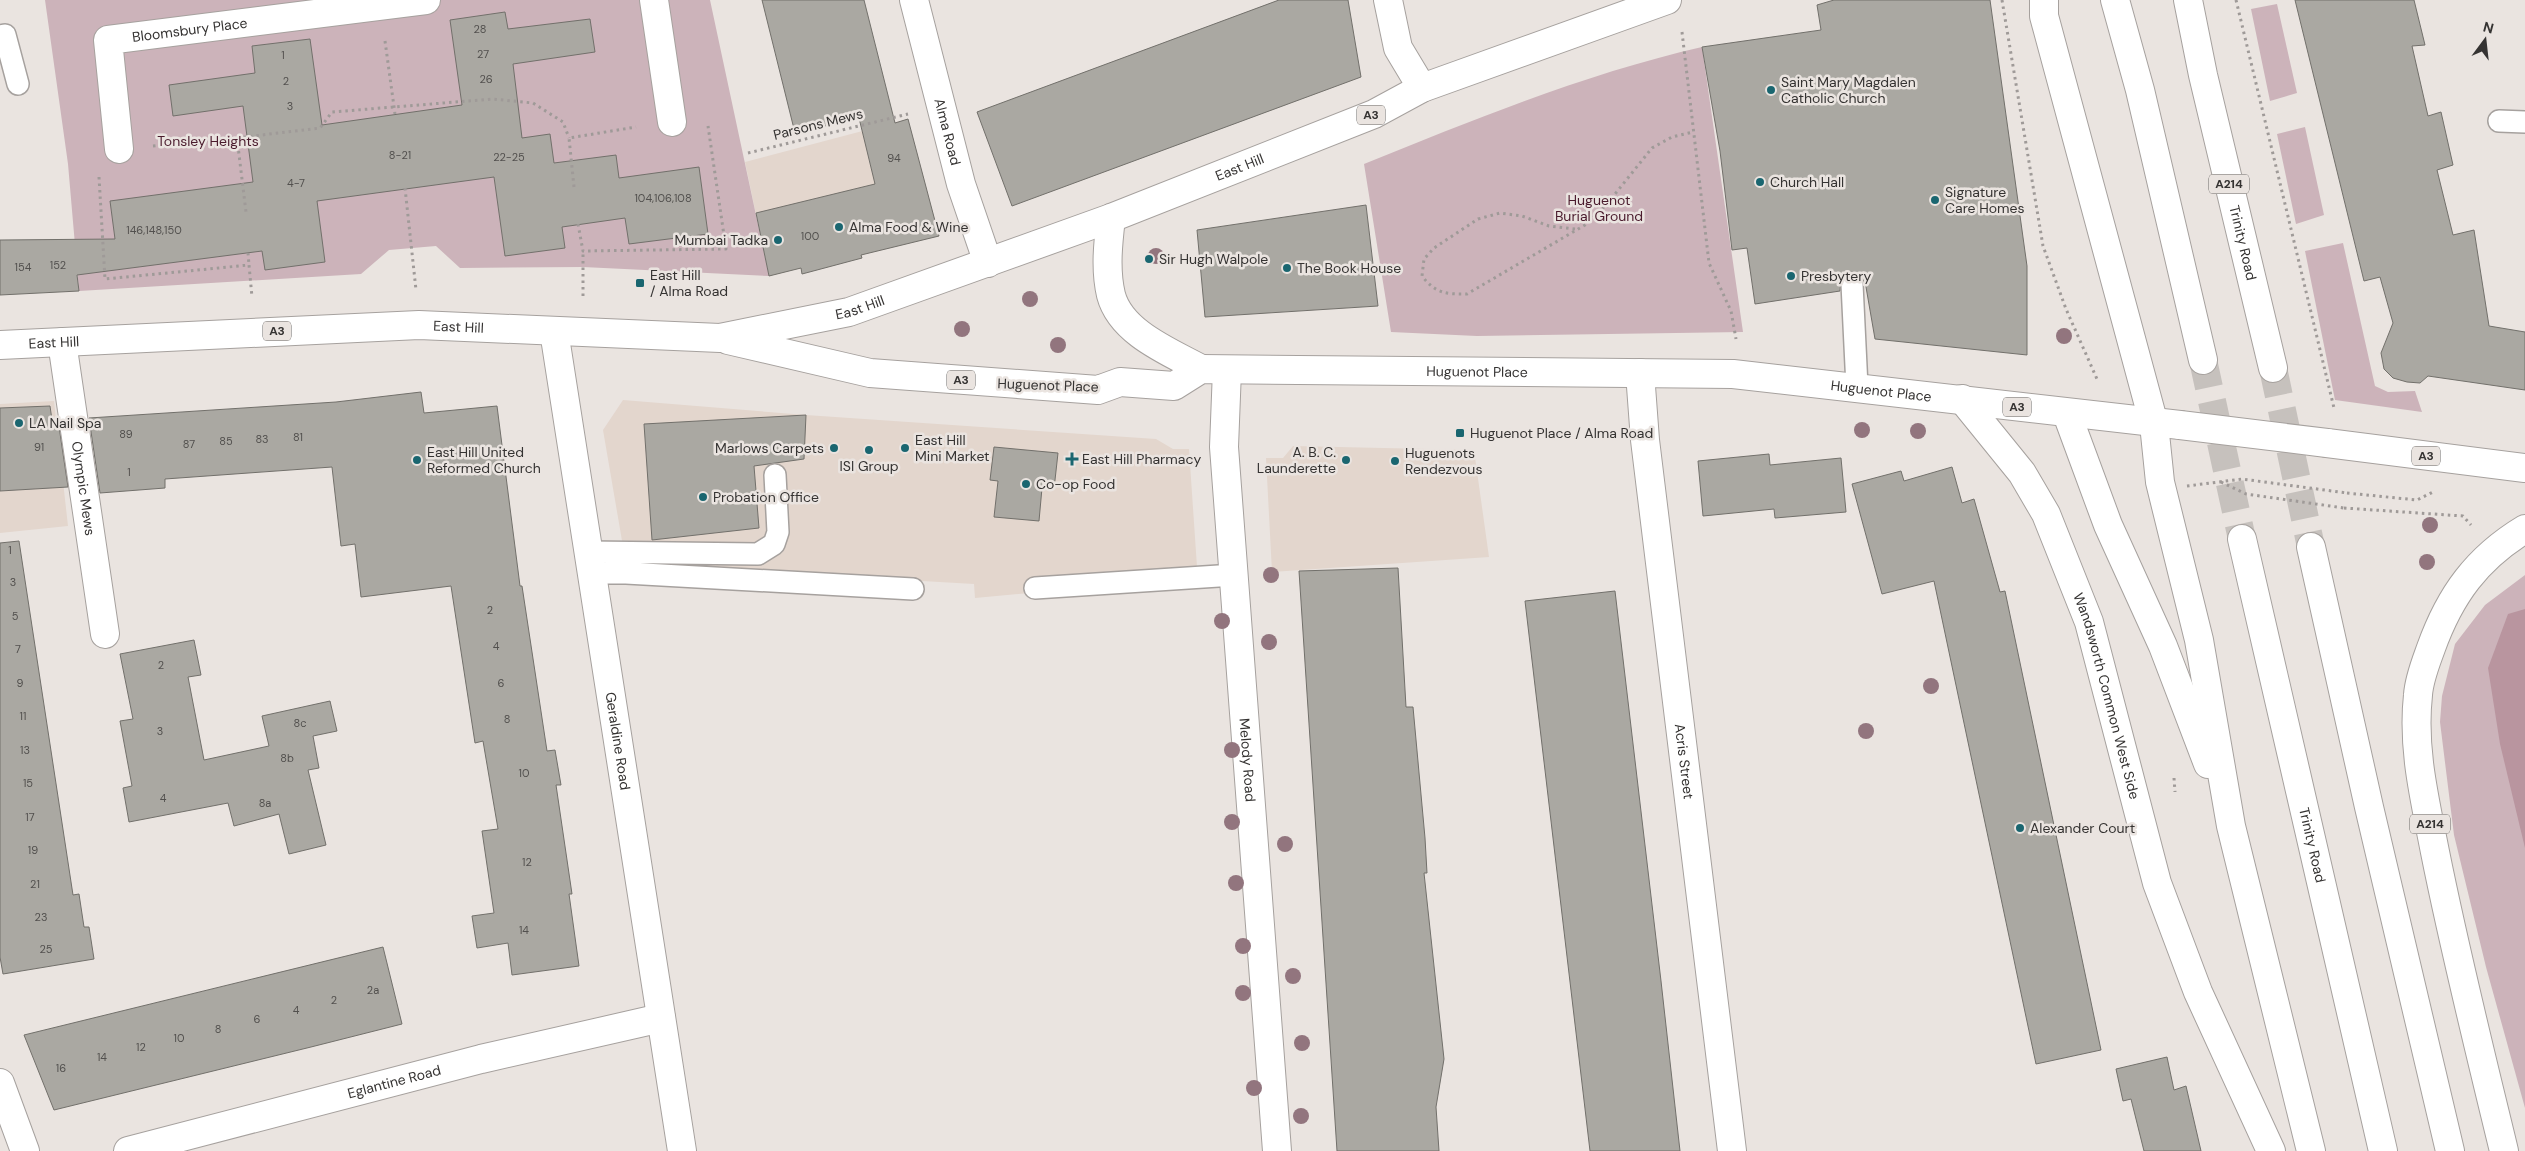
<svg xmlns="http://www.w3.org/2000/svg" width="2525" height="1151" viewBox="0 0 2525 1151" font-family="'DM Sans',sans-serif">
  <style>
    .built { fill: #e3d6cd }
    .green { fill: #ccb3ba }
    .forest { fill: #b9959f }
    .building { fill: #aaa8a2; stroke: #72706b }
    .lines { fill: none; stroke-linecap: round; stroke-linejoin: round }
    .trunk-tunnel { stroke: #c6c1bd; stroke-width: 28; stroke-dasharray: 28 14; stroke-linecap: butt }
    .service-casing { stroke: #a6a19e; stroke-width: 24 }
    .minor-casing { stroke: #a6a19e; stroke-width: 30 }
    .trunk-casing { stroke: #a6a19e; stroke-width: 30 }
    .path { stroke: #9f9a98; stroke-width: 3; stroke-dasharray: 2.5 4; stroke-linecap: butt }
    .service { stroke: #fff; stroke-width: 21 }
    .minor { stroke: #fff; stroke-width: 28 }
    .trunk { stroke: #fff; stroke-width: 28 }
    .trunk-bridge-casing { stroke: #a6a19e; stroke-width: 30; stroke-linecap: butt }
    .path-bridge { stroke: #9f9a98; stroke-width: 3; stroke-dasharray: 2.5 4; stroke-linecap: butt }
    .trunk-bridge { stroke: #fff; stroke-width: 28 }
    .tree { fill: #92757e }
    .poi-dot { fill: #1a6670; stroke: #eae4e0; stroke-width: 2 }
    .labels { text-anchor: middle; stroke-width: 5; stroke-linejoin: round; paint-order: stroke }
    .number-label { font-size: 11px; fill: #52504e }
    .shield { fill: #eae4e0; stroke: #6b6866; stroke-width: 1 }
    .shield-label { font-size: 12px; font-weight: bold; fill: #353332 }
    .street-label { font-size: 14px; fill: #353332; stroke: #eae4e0 }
    .poi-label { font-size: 14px; fill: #353332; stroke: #eae4e0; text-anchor: start }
    .park-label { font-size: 14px; fill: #4a1b2d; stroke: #eae4e0 }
  </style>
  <rect width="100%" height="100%" fill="#eae4e0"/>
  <path class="built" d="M 908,119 L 939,236 L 862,255 L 862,258 L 802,274 L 801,268 L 769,276 L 745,162 Z
    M 623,400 L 806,415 L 1156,439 L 1173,449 L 1189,449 L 1197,567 L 1031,578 L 1029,593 L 975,598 L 974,584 L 626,564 L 603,430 Z
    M 54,401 L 68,526 L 0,533 L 0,404 Z
    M 1293,446 L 1474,450 L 1489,557 L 1272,572 L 1266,458 L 1283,458 Z"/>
  <path class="green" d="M 45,0 L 710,0 L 769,276 L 583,267 L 460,268 L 436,246 L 389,250 L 361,274 L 79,291 L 68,164 Z
    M 2277,4 L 2297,93 L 2270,101 L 2251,9 Z
    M 1702,47 L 1743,332 L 1477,336 L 1391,332 L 1364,164 C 1472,120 1588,73 1702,47 Z
    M 2305,127 L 2324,215 L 2296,224 L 2277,134 Z
    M 2343,243 L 2375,386 L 2388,392 L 2415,391 L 2422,412 L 2335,400 L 2305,251 Z
    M 2525,575 L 2525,1108 L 2486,967 L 2454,835 L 2440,722 L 2442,696 L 2455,644 L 2485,605 Z"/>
  <path class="forest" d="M 2525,609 L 2525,848 L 2500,744 L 2488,668 L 2508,614 Z"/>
  <path class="building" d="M 762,0 L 864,0 L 895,123 L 908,119 L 939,236 L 861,255 L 862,258 L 802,274 L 801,268 L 769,276 L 756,213 L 875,184 L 859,118 L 795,133 Z
    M 1279,0 L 1348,0 L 1361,77 L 1012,206 L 977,112 Z
    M 1834,0 L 1990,0 L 2027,266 L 2027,355 L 1875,339 L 1866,287 L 1862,277 L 1852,272 L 1841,278 L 1840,291 L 1755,304 L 1747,248 L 1732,250 L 1720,151 L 1702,47 L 1821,30 L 1817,5 Z
    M 2295,0 L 2414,0 L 2425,45 L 2412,46 L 2428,116 L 2441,112 L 2453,165 L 2437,170 L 2453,235 L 2474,230 L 2489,326 L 2525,332 L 2525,390 L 2428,376 L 2420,383 L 2407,382 L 2393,378 L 2384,369 L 2381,353 L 2393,323 L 2380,277 L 2364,281 Z
    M 505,12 L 508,29 L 590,19 L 595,52 L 513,64 L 522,138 L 550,134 L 554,163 L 616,155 L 619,178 L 699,167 L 708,234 L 629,244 L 625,218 L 562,227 L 565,248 L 505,256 L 494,177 L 317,201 L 325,262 L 265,270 L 262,251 L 77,275 L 79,291 L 0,295 L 0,240 L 115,239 L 110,201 L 253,182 L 243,106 L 173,116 L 169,85 L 255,73 L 252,46 L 310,39 L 322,125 L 462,105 L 450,20 Z
    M 1366,205 L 1378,306 L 1205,317 L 1197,230 Z
    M 421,392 L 424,413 L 497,406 L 520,586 L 522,586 L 547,751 L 555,750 L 561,785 L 556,785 L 572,894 L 569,894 L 579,966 L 512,975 L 508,943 L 477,948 L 472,916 L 494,913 L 482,831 L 498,829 L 483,741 L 475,743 L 451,586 L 361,597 L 355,544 L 341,546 L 332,467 L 165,479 L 165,488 L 100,493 L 89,418 L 336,402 Z
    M 50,406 L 52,420 L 58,420 L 68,487 L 0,491 L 0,408 Z
    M 806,415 L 804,459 L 754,466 L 759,528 L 652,540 L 644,424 Z
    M 994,447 L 1058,453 L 1054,489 L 1042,488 L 1039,521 L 994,517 L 998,481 L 990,480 Z
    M 1769,454 L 1770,465 L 1841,458 L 1846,512 L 1775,518 L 1774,509 L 1703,516 L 1698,461 Z
    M 1952,467 L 1962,503 L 1974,499 L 2000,592 L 2005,591 L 2101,1050 L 2036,1064 L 1934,581 L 1882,594 L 1852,484 L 1901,471 L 1904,481 Z
    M 19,541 L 73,895 L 79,894 L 84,927 L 89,927 L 94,959 L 3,974 L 0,957 L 0,543 Z
    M 1398,568 L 1406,707 L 1413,707 L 1425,838 L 1427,873 L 1424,873 L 1444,1059 L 1436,1107 L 1439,1151 L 1337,1151 L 1299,571 Z
    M 1615,591 L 1661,981 L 1680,1151 L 1590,1151 L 1525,601 Z
    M 194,640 L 201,675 L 188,677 L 204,760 L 269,746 L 262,716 L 330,701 L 337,731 L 313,736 L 319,768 L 308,770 L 326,845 L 289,854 L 279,814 L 234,826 L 228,803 L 129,822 L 123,788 L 132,786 L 120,721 L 133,719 L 120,654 Z
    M 383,947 L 402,1024 L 311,1047 L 54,1110 L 24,1035 Z
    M 2167,1057 L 2174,1090 L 2186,1086 L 2201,1151 L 2144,1151 L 2131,1099 L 2123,1101 L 2116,1069 Z"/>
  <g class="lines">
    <path class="trunk-tunnel" d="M 2203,360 L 2242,539
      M 2273,368 L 2311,547"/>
    <defs>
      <path id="service" d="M 0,36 L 5,35 L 18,84
        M 2499,121 L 2525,122
        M 1852,284 L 1857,387
        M 588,552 L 758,554 L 774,544 L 778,532 L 775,475
        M 591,573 L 626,573 L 913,589
        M 1035,588 L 1234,575"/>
      <g id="minor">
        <path d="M 654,0 L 672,122"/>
        <path id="s1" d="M 914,0 L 961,184 L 988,263"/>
        <path d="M 1388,0 L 1398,48 L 1422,88"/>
        <path id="s2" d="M 119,149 L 108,40 L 426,0"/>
        <path id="s3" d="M 554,331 L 682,1151"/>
        <path id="s4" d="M 62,342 L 105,634"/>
        <path id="s5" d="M 1227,370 L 1224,447 L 1277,1151"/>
        <path id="s6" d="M 1640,373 L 1645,440 L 1732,1151"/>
        <path id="s7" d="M 1962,399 L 2022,473 L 2046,514 L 2089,622 L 2157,883 L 2198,992 L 2271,1151"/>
        <path d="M 0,1083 L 25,1151"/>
        <path id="s8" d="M 128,1151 L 481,1059 L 661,1018"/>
      </g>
      <g id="trunk">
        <path d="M 2044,0 L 2044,16 L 2154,424 L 2160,482 L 2199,640 L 2231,826 L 2311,1151"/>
        <path d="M 2115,0 L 2140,90 L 2203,360"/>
        <path id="s9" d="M 2188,0 L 2203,75 L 2273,368"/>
        <path d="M 1111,218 C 1108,243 1105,270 1111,295 C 1121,333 1170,352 1201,369"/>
        <path id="s10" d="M 728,340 L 870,373 L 1098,390 L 1120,382 L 1174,386 L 1201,369 L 1733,374 L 2180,425"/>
        <path id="s11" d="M 0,345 L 419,325 L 720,338 L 849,312 L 1111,218 L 1374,114 L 1422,88 L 1667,0"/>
        <path d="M 2067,414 L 2108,525 L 2163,646 L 2208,764"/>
        <path d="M 2327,443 L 2525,468"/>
        <path id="s12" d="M 2242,539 L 2383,1151"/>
        <path d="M 2311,547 L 2369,807 L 2450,1151"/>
        <path d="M 2504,1151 C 2480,1052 2455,952 2435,852 C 2425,800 2412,749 2418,695 C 2419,679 2426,662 2431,648 C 2450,595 2477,558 2525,529"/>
      </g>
    </defs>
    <use href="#service" class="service-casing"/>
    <use href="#minor" class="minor-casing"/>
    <use href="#trunk" class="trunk-casing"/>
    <path class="path" d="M 2002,0 L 2043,246 L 2066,309 L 2097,379
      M 2236,0 L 2334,408
      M 1682,32 L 1709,263 L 1731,311 L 1736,339
      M 385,41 L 395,114
      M 237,138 L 320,128 L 332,112 L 493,99 L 533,103 L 563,122 L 569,138
      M 153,146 L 237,138 L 246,212
      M 748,153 L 908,114
      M 99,177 L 105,279 L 249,265 L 252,297
      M 574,187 L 569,138 L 636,127
      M 405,188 L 416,290
      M 578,224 L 583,251 L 726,249 L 708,126
      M 1575,229 L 1549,226 L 1522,216 L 1500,213 L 1478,219 L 1434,248 L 1424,259 L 1422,276 C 1436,294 1446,294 1467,294 L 1585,225 L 1607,204 L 1652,148 L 1672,137 L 1693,132
      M 248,253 L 249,265
      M 583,296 L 583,251
      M 2347,493 L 2417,500 L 2433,492
      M 2344,508 L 2463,516 L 2471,525
      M 2174,778 L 2175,792"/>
    <use href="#service" class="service"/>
    <use href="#minor" class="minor"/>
    <use href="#trunk" class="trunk"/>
    <defs>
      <path id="trunk-bridge" d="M 2180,425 L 2327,443"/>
    </defs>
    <use href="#trunk-bridge" class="trunk-bridge-casing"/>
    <path class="path-bridge" d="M 2221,482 L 2246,494 L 2344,508
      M 2187,486 L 2242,479 L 2347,493"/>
    <use href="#trunk-bridge" class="trunk-bridge"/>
  </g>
  <g class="tree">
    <circle cx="1156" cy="256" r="8"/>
    <circle cx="1030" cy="299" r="8"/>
    <circle cx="962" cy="329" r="8"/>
    <circle cx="2064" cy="336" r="8"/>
    <circle cx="1058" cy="345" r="8"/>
    <circle cx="1862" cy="430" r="8"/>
    <circle cx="1918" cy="431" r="8"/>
    <circle cx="2430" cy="525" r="8"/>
    <circle cx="2427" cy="562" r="8"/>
    <circle cx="1271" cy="575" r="8"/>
    <circle cx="1222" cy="621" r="8"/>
    <circle cx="1269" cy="642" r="8"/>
    <circle cx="1931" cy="686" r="8"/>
    <circle cx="1866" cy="731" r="8"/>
    <circle cx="1232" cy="750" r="8"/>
    <circle cx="1232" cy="822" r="8"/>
    <circle cx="1285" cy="844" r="8"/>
    <circle cx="1236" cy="883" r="8"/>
    <circle cx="1243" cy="946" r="8"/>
    <circle cx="1293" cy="976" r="8"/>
    <circle cx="1243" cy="993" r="8"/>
    <circle cx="1302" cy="1043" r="8"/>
    <circle cx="1254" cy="1088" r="8"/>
    <circle cx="1301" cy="1116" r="8"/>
  </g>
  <g class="poi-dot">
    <circle cx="1771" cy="90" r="5"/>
    <circle cx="1760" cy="182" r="5"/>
    <circle cx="1935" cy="200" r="5"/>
    <circle cx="839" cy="227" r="5"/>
    <circle cx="778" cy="240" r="5"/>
    <circle cx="1149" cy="259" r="5"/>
    <circle cx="1287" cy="268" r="5"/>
    <circle cx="1791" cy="276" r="5"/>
    <rect x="635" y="278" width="10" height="10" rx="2.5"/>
    <circle cx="19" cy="423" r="5"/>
    <rect x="1455" y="428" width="10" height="10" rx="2.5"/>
    <circle cx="834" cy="448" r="5"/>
    <circle cx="905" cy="448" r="5"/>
    <circle cx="869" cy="450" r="5"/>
    <path d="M1069.5 451.5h5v5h5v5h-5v5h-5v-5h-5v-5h5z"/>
    <circle cx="417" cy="460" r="5"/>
    <circle cx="1346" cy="460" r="5"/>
    <circle cx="1395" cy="461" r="5"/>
    <circle cx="1026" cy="484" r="5"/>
    <circle cx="703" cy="497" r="5"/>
    <circle cx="2020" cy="828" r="5"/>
  </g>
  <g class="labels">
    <g class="number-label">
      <text x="480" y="33">28</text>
      <text x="483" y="58">27</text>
      <text x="283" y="59">1</text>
      <text x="486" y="83">26</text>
      <text x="286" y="85">2</text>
      <text x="290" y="110">3</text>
      <text x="400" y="159">8-21</text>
      <text x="509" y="161">22-25</text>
      <text x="894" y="162">94</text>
      <text x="296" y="187">4-7</text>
      <text x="663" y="202">104,106,108</text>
      <text x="154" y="234">146,148,150</text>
      <text x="810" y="240">100</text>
      <text x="58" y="269">152</text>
      <text x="23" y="271">154</text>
      <text x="126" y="438">89</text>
      <text x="298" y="441">81</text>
      <text x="262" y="443">83</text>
      <text x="226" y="445">85</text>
      <text x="189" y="448">87</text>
      <text x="39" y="451">91</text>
      <text x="129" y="476">1</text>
      <text x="10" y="554">1</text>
      <text x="13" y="586">3</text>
      <text x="490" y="614">2</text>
      <text x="15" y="620">5</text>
      <text x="496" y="650">4</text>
      <text x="18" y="653">7</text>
      <text x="161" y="669">2</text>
      <text x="20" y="687">9</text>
      <text x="501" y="687">6</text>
      <text x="23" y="720">11</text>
      <text x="507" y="723">8</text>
      <text x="300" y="727">8c</text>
      <text x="160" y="735">3</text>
      <text x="25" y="754">13</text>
      <text x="287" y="762">8b</text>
      <text x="524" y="777">10</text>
      <text x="28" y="787">15</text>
      <text x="163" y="802">4</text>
      <text x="265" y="807">8a</text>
      <text x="30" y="821">17</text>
      <text x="33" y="854">19</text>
      <text x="527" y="866">12</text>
      <text x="35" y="888">21</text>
      <text x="41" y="921">23</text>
      <text x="524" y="934">14</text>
      <text x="46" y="953">25</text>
      <text x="373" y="994">2a</text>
      <text x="334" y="1004">2</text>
      <text x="296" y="1014">4</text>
      <text x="257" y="1023">6</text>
      <text x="218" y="1033">8</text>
      <text x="179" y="1042">10</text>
      <text x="141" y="1051">12</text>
      <text x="102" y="1061">14</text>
      <text x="61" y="1072">16</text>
    </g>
    <g class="shield">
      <rect x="1357" y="105.5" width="28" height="19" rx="4"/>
      <rect x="2209" y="174.5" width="40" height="19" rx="4"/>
      <rect x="263" y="321.5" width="28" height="19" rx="4"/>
      <rect x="947" y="370.5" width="28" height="19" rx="4"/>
      <rect x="2003" y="397.5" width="28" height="19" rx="4"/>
      <rect x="2412" y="446.5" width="28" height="19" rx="4"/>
      <rect x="2410" y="814.5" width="40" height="19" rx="4"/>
    </g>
    <g class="shield-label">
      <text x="1371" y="119">A3</text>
      <text x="2229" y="188">A214</text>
      <text x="277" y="335">A3</text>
      <text x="961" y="384">A3</text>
      <text x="2017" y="411">A3</text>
      <text x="2426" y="460">A3</text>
      <text x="2430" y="828">A214</text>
    </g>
    <g class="street-label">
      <text dy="5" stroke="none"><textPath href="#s2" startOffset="192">Bloomsbury Place</textPath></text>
      <text transform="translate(818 124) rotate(-14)" y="5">Parsons Mews</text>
      <text dy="5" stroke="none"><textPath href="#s1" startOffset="136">Alma Road</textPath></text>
      <text dy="5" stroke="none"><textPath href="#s11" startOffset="1269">East Hill</textPath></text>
      <text dy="5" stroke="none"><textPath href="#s9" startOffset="249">Trinity Road</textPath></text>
      <text dy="5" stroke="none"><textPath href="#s11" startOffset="864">East Hill</textPath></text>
      <text dy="5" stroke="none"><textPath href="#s11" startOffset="459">East Hill</textPath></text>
      <text dy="5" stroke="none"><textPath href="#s11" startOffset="54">East Hill</textPath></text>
      <text dy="5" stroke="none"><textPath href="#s10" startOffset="760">Huguenot Place</textPath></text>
      <text transform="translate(1048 385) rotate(2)" y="5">Huguenot Place</text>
      <text dy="5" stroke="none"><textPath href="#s10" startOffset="1165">Huguenot Place</textPath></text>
      <text dy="5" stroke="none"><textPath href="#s4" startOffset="148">Olympic Mews</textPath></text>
      <text dy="5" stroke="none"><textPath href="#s7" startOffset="335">Wandsworth Common West Side</textPath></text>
      <text dy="5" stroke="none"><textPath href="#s3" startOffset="415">Geraldine Road</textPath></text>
      <text dy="5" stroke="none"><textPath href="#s5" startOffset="391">Melody Road</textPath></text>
      <text dy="5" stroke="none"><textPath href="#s6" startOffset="391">Acris Street</textPath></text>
      <text dy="5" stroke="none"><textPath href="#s12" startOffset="314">Trinity Road</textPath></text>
      <text dy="5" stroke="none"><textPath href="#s8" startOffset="275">Eglantine Road</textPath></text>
    </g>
    <g class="poi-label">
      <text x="1781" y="87">Saint Mary Magdalen<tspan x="1781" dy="16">Catholic Church</tspan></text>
      <text x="1770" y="187">Church Hall</text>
      <text x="1945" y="197">Signature<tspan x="1945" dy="16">Care Homes</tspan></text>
      <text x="849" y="232">Alma Food &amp; Wine</text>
      <text x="768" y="245" text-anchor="end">Mumbai Tadka</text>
      <text x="1159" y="264">Sir Hugh Walpole</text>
      <text x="1297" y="273">The Book House</text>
      <text x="650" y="280">East Hill<tspan x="650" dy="16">/ Alma Road</tspan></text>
      <text x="1801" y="281">Presbytery</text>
      <text x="29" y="428">LA Nail Spa</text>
      <text x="1470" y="438">Huguenot Place / Alma Road</text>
      <text x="915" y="445">East Hill<tspan x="915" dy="16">Mini Market</tspan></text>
      <text x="824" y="453" text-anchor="end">Marlows Carpets</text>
      <text x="427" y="457">East Hill United<tspan x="427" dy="16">Reformed Church</tspan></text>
      <text x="1336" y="457" text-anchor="end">A. B. C.<tspan x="1336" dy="16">Launderette</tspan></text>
      <text x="1405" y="458">Huguenots<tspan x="1405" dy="16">Rendezvous</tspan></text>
      <text x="1082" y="464">East Hill Pharmacy</text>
      <text x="869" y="471" text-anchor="middle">ISI Group</text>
      <text x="1036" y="489">Co-op Food</text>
      <text x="713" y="502">Probation Office</text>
      <text x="2030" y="833">Alexander Court</text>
    </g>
    <g class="park-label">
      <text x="208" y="146">Tonsley Heights</text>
      <text x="1599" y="205">Huguenot<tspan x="1599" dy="16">Burial Ground</tspan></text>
    </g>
  </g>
  <g transform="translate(2485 40) rotate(15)" stroke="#eae4e0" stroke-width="4" paint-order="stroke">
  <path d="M0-4L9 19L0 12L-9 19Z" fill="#353332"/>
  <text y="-8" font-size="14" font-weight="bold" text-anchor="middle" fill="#353332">N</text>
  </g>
</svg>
